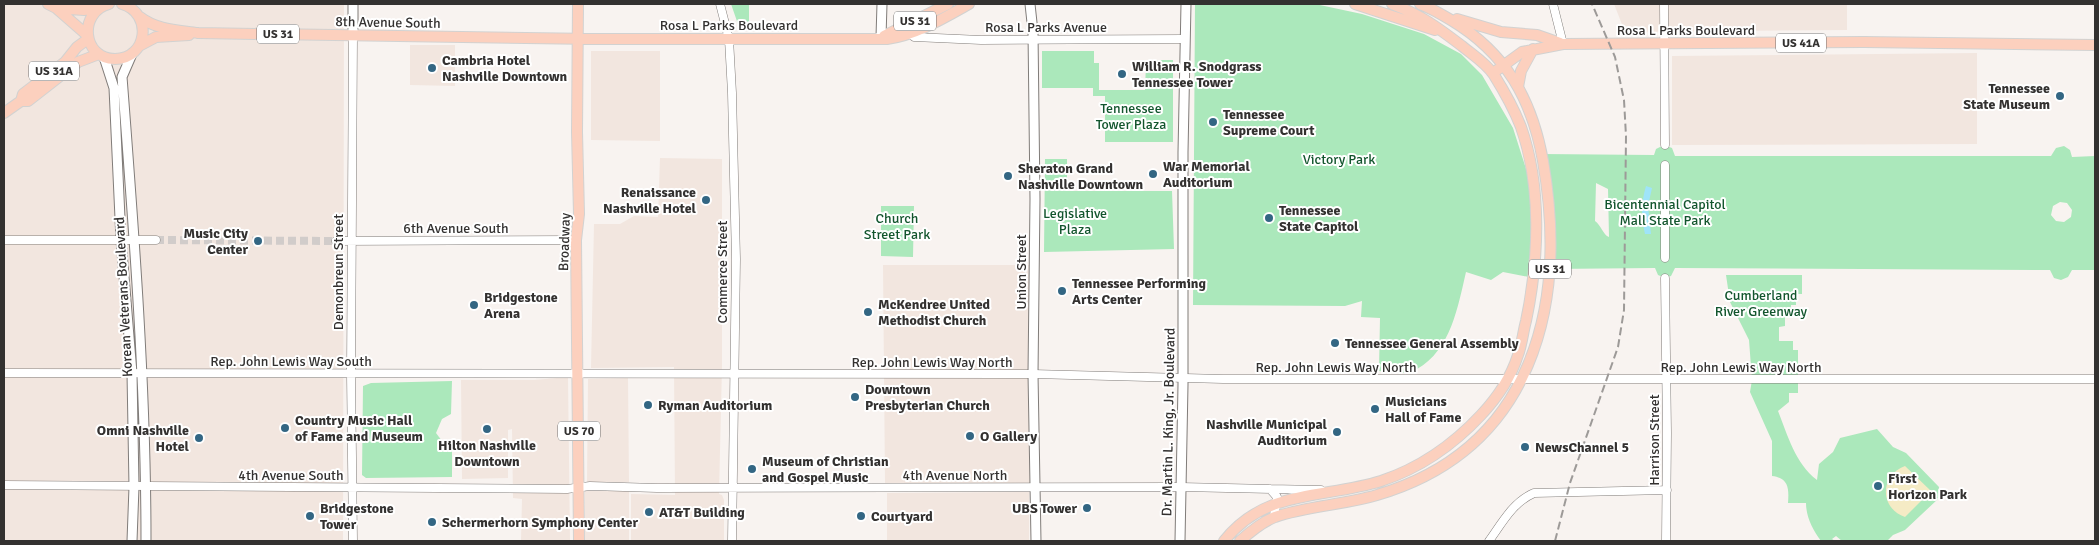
<svg xmlns="http://www.w3.org/2000/svg" width="2099" height="545" viewBox="0 0 2099 545" font-family="Signika,sans-serif">
  <style>
    .built { fill: #f2e6df }
    .green { fill: #abe8bb; fill-rule: evenodd }
    .sand { fill: #f5ebc5 }
    .water { fill: #9fe4f9 }
    .lines { fill: none; stroke-linecap: round; stroke-linejoin: round }
    .tertiary-tunnel { stroke: #d1ccca; stroke-width: 8; stroke-dasharray: 8 4; stroke-linecap: butt }
    .tertiary-casing { stroke: #807c79; stroke-width: 9 }
    .secondary-casing { stroke: #807c79; stroke-width: 11 }
    .primary-casing { stroke: #d2d2d1; stroke-width: 12 }
    .tertiary { stroke: #fff; stroke-width: 8 }
    .secondary { stroke: #fff; stroke-width: 9 }
    .primary { stroke: #fcd0be; stroke-width: 10 }
    .rail { stroke: #9d9a98; stroke-width: 2; stroke-dasharray: 8 4; stroke-linecap: butt }
    .poi-dot { fill: #336683; stroke: #fff; stroke-width: 2 }
    .labels { text-anchor: middle; stroke-width: 4; stroke-linejoin: round; paint-order: stroke }
    .shield { fill: #fff; stroke: #706f6e; stroke-width: 1 }
    .shield-label { font-size: 12px; font-weight: bold; fill: #333130 }
    .street-label { font-size: 14px; fill: #333130; stroke: #fff }
    .poi-label { font-size: 14px; font-weight: bold; fill: #333130; stroke: #fff; text-anchor: start }
    .park-label { font-size: 14px; fill: #12552d; stroke: #fff }
  </style>
  <rect width="100%" height="100%" fill="#f8f3f0"/>
  <path class="built" d="M 4,4 L 344,4 L 343,541 L 4,541 Z
    M 1614,4 L 1847,4 L 1847,30 L 1625,32 Z
    M 410,45 L 455,45 L 455,86 L 410,85 Z
    M 591,51 L 660,51 L 660,141 L 591,140 Z
    M 1977,53 L 1977,144 L 1672,145 L 1672,56 Z
    M 660,158 L 722,159 L 722,366 L 719,494 L 722,495 L 724,500 L 724,541 L 631,541 L 631,494 L 675,495 L 674,367 L 591,368 L 594,224 L 620,224 L 634,216 L 658,217 Z
    M 883,265 L 1031,265 L 1031,484 L 885,483 Z
    M 568,377 L 570,541 L 521,541 L 522,499 L 513,498 L 512,429 L 508,430 L 508,478 L 462,479 L 461,380 L 534,380 Z
    M 628,378 L 629,482 L 587,482 L 588,379 Z
    M 585,491 L 629,491 L 629,541 L 585,541 Z
    M 1029,492 L 1029,541 L 887,541 L 887,493 Z"/>
  <path class="green" d="M 731,4 L 749,4 L 749,28 L 739,27 Z
    M 1195,4 L 1315,4 L 1362,14 L 1424,34 L 1461,54 L 1482,75 L 1513,128 L 1529,178 L 1533,223 L 1529,277 L 1503,272 L 1491,280 L 1466,272 C 1458,306 1451,350 1417,369 C 1407,375 1391,372 1379,371 L 1380,318 L 1361,317 L 1362,301 L 1345,306 L 1193,305 Z
    M 1042,51 L 1094,51 L 1094,63 L 1099,63 L 1099,90 L 1145,90 L 1146,63 L 1153,62 L 1153,60 L 1173,60 L 1173,142 L 1105,142 L 1105,96 L 1093,96 L 1093,88 L 1042,88 Z
    M 1664,145 L 1672,148 L 1675,156 L 2051,156 L 2056,148 L 2064,146 L 2070,150 L 2072,157 L 2095,156 L 2095,270 L 2072,270 L 2068,277 L 2061,280 L 2054,278 L 2050,270 L 1675,268 L 1671,276 L 1665,278 L 1658,275 L 1655,268 L 1550,269 L 1541,154 L 1654,155 L 1656,149 ZM 1596,183 L 1608,189 L 1609,237 C 1603,235 1601,225 1595,221 ZM 2060,202 L 2067,203 L 2072,210 L 2071,217 L 2064,222 L 2056,221 L 2051,215 L 2053,206 Z
    M 1045,159 L 1067,159 L 1067,191 L 1172,191 L 1174,249 L 1044,252 Z
    M 881,206 L 914,206 L 913,257 L 881,256 Z
    M 1726,275 L 1802,275 L 1802,294 L 1796,294 L 1796,305 L 1791,305 L 1791,316 L 1785,316 L 1785,326 L 1779,327 L 1779,341 L 1793,341 L 1793,350 L 1798,350 L 1798,393 L 1789,393 L 1789,402 L 1778,411 C 1788,436 1795,463 1817,480 L 1819,464 L 1833,452 L 1840,438 L 1877,429 L 1893,447 L 1906,453 L 1939,487 L 1938,499 L 1905,530 L 1893,535 L 1887,541 L 1842,541 L 1836,536 L 1832,539 L 1835,541 L 1821,541 C 1813,530 1806,517 1806,503 L 1788,503 C 1789,489 1789,478 1772,476 L 1772,441 L 1750,392 L 1752,380 L 1749,340 L 1730,302 Z
    M 452,381 L 451,414 L 442,419 L 436,433 L 442,441 L 452,443 L 452,477 L 366,478 L 362,475 L 363,386 L 371,383 Z"/>
  <path class="sand" d="M 1905,466 L 1931,491 L 1905,517 C 1879,508 1880,475 1905,466 Z"/>
  <path class="water" d="M 1646,186 L 1652,188 L 1648,206 L 1651,234 L 1645,234 C 1641,217 1641,203 1646,186 Z"/>
  <g class="lines">
    <path class="tertiary-tunnel" d="M 156,240 L 336,241"/>
    <defs>
      <path id="tertiary" d="M 720,4 L 729,39 L 732,93 L 736,259 L 732,541
        M 1553,4 L 1563,44
        M 1664,4 L 1665,145
        M 909,33 L 914,37 L 981,40 L 1185,39
        M 1665,165 L 1665,258
        M 4,240 L 156,240
        M 336,241 L 576,240
        M 1665,278 L 1667,433 L 1666,541
        M 4,373 L 1033,374 L 1223,379 L 2095,379
        M 4,485 L 567,489 L 590,486 L 657,488 L 1181,487 L 1321,490
        M 1270,489 L 1277,497 L 1274,518
        M 353,541 L 351,374 L 353,35
        M 1489,541 C 1502,523 1513,502 1534,493 L 1667,490"/>
      <path id="secondary" d="M 1030,4 L 1033,32 L 1035,199 L 1033,374 L 1036,541
        M 353,35 L 353,4
        M 881,37 L 882,4
        M 132,54 L 122,77 C 134,232 146,386 146,541
        M 104,57 L 114,88 L 121,240 L 132,373 L 134,487 L 132,541
        M 1180,541 L 1183,385 L 1183,152 L 1186,4"/>
      <path id="primary" d="M 48,4 L 56,8 L 87,35
        M 109,4 C 78,12 82,59 115,59 C 148,59 153,13 122,4
        M 578,4 L 577,132 L 579,214 L 576,240 L 579,541
        M 1355,4 L 1435,30
        M 56,8 L 84,10 L 99,8
        M 140,17 C 157,30 177,30 198,33 L 595,39 L 887,39 C 916,35 944,18 969,4
        M 1457,19 L 1501,32 L 1537,35 L 1560,43
        M 884,36 L 948,4
        M 139,46 L 156,37 L 189,35
        M 1493,73 L 1522,52 L 1563,44 L 1864,42 L 2095,45
        M 1518,87 L 1521,71 L 1533,49
        M 21,101 L 23,94 L 65,62 L 77,47 L 88,39
        M 4,113 L 21,101 L 28,101 L 78,62 L 99,54
        M 1224,541 C 1266,488 1324,499 1381,481 C 1420,468 1453,445 1481,415 C 1497,398 1511,377 1518,355 C 1522,344 1523,332 1526,321 C 1539,259 1542,187 1521,127 C 1514,109 1504,91 1494,75 C 1486,63 1473,55 1462,46 C 1437,27 1421,15 1392,4
        M 1240,541 C 1250,532 1262,522 1275,517 C 1306,506 1344,505 1377,495 C 1533,449 1568,306 1543,161 C 1532,99 1506,53 1451,20 C 1441,14 1431,8 1420,4"/>
    </defs>
    <use href="#tertiary" class="tertiary-casing"/>
    <use href="#secondary" class="secondary-casing"/>
    <use href="#primary" class="primary-casing"/>
    <use href="#tertiary" class="tertiary"/>
    <use href="#secondary" class="secondary"/>
    <use href="#primary" class="primary"/>
    <path class="rail" d="M 1555,541 L 1570,483 L 1618,347 L 1624,310 L 1626,136 L 1624,100 L 1615,57 L 1592,4"/>
  </g>
  <g class="poi-dot">
    <circle cx="432" cy="68" r="5"/>
    <circle cx="1122" cy="74" r="5"/>
    <circle cx="2060" cy="96" r="5"/>
    <circle cx="1213" cy="122" r="5"/>
    <circle cx="1153" cy="174" r="5"/>
    <circle cx="1008" cy="176" r="5"/>
    <circle cx="706" cy="200" r="5"/>
    <circle cx="1269" cy="218" r="5"/>
    <circle cx="258" cy="241" r="5"/>
    <circle cx="1062" cy="291" r="5"/>
    <circle cx="474" cy="305" r="5"/>
    <circle cx="868" cy="312" r="5"/>
    <circle cx="1335" cy="343" r="5"/>
    <circle cx="855" cy="397" r="5"/>
    <circle cx="648" cy="405" r="5"/>
    <circle cx="1375" cy="409" r="5"/>
    <circle cx="285" cy="428" r="5"/>
    <circle cx="487" cy="429" r="5"/>
    <circle cx="1337" cy="432" r="5"/>
    <circle cx="970" cy="436" r="5"/>
    <circle cx="199" cy="438" r="5"/>
    <circle cx="1525" cy="447" r="5"/>
    <circle cx="752" cy="469" r="5"/>
    <circle cx="1878" cy="486" r="5"/>
    <circle cx="1087" cy="508" r="5"/>
    <circle cx="649" cy="512" r="5"/>
    <circle cx="310" cy="516" r="5"/>
    <circle cx="861" cy="516" r="5"/>
    <circle cx="432" cy="522" r="5"/>
  </g>
  <g class="labels">
    <g class="shield">
      <rect x="894" y="11.5" width="42" height="19" rx="4"/>
      <rect x="257" y="24.5" width="42" height="19" rx="4"/>
      <rect x="1776" y="33.5" width="50" height="19" rx="4"/>
      <rect x="29" y="61.5" width="50" height="19" rx="4"/>
      <rect x="1529" y="259.5" width="42" height="19" rx="4"/>
      <rect x="558" y="421.5" width="42" height="19" rx="4"/>
    </g>
    <g class="shield-label">
      <text x="915" y="25">US 31</text>
      <text x="278" y="38">US 31</text>
      <text x="1801" y="47">US 41A</text>
      <text x="54" y="75">US 31A</text>
      <text x="1550" y="273">US 31</text>
      <text x="579" y="435">US 70</text>
    </g>
    <g class="street-label">
      <text transform="translate(388 22) rotate(1)" y="5">8th Avenue South</text>
      <text x="729" y="30">Rosa L Parks Boulevard</text>
      <text x="1046" y="32">Rosa L Parks Avenue</text>
      <text x="1686" y="35">Rosa L Parks Boulevard</text>
      <text x="456" y="233">6th Avenue South</text>
      <text transform="translate(564 242) rotate(-88)" y="5">Broadway</text>
      <text transform="translate(338 272) rotate(-90)" y="5">Demonbreun Street</text>
      <text transform="translate(722 272) rotate(-90)" y="5">Commerce Street</text>
      <text transform="translate(1021 272) rotate(-90)" y="5">Union Street</text>
      <text transform="translate(123 297) rotate(-93)" y="5">Korean Veterans Boulevard</text>
      <text x="291" y="366">Rep. John Lewis Way South</text>
      <text x="932" y="367">Rep. John Lewis Way North</text>
      <text x="1336" y="372">Rep. John Lewis Way North</text>
      <text x="1741" y="372">Rep. John Lewis Way North</text>
      <text transform="translate(1168 422) rotate(-89)" y="5">Dr. Martin L. King, Jr. Boulevard</text>
      <text transform="translate(1654 440) rotate(-90)" y="5">Harrison Street</text>
      <text x="291" y="480">4th Avenue South</text>
      <text x="955" y="480">4th Avenue North</text>
    </g>
    <g class="poi-label">
      <text x="442" y="65">Cambria Hotel<tspan x="442" dy="16">Nashville Downtown</tspan></text>
      <text x="1132" y="71">William R. Snodgrass<tspan x="1132" dy="16">Tennessee Tower</tspan></text>
      <text x="2050" y="93" text-anchor="end">Tennessee<tspan x="2050" dy="16">State Museum</tspan></text>
      <text x="1223" y="119">Tennessee<tspan x="1223" dy="16">Supreme Court</tspan></text>
      <text x="1163" y="171">War Memorial<tspan x="1163" dy="16">Auditorium</tspan></text>
      <text x="1018" y="173">Sheraton Grand<tspan x="1018" dy="16">Nashville Downtown</tspan></text>
      <text x="696" y="197" text-anchor="end">Renaissance<tspan x="696" dy="16">Nashville Hotel</tspan></text>
      <text x="1279" y="215">Tennessee<tspan x="1279" dy="16">State Capitol</tspan></text>
      <text x="248" y="238" text-anchor="end">Music City<tspan x="248" dy="16">Center</tspan></text>
      <text x="1072" y="288">Tennessee Performing<tspan x="1072" dy="16">Arts Center</tspan></text>
      <text x="484" y="302">Bridgestone<tspan x="484" dy="16">Arena</tspan></text>
      <text x="878" y="309">McKendree United<tspan x="878" dy="16">Methodist Church</tspan></text>
      <text x="1345" y="348">Tennessee General Assembly</text>
      <text x="865" y="394">Downtown<tspan x="865" dy="16">Presbyterian Church</tspan></text>
      <text x="1385" y="406">Musicians<tspan x="1385" dy="16">Hall of Fame</tspan></text>
      <text x="658" y="410">Ryman Auditorium</text>
      <text x="295" y="425">Country Music Hall<tspan x="295" dy="16">of Fame and Museum</tspan></text>
      <text x="1327" y="429" text-anchor="end">Nashville Municipal<tspan x="1327" dy="16">Auditorium</tspan></text>
      <text x="189" y="435" text-anchor="end">Omni Nashville<tspan x="189" dy="16">Hotel</tspan></text>
      <text x="980" y="441">O Gallery</text>
      <text x="487" y="450" text-anchor="middle">Hilton Nashville<tspan x="487" dy="16">Downtown</tspan></text>
      <text x="1535" y="452">NewsChannel 5</text>
      <text x="762" y="466">Museum of Christian<tspan x="762" dy="16">and Gospel Music</tspan></text>
      <text x="1888" y="483">First<tspan x="1888" dy="16">Horizon Park</tspan></text>
      <text x="320" y="513">Bridgestone<tspan x="320" dy="16">Tower</tspan></text>
      <text x="1077" y="513" text-anchor="end">UBS Tower</text>
      <text x="659" y="517">AT&amp;T Building</text>
      <text x="871" y="521">Courtyard</text>
      <text x="442" y="527">Schermerhorn Symphony Center</text>
    </g>
    <g class="park-label">
      <text x="1131" y="113">Tennessee<tspan x="1131" dy="16">Tower Plaza</tspan></text>
      <text x="1339" y="164">Victory Park</text>
      <text x="1665" y="209">Bicentennial Capitol<tspan x="1665" dy="16">Mall State Park</tspan></text>
      <text x="1075" y="218">Legislative<tspan x="1075" dy="16">Plaza</tspan></text>
      <text x="897" y="223">Church<tspan x="897" dy="16">Street Park</tspan></text>
      <text x="1761" y="300">Cumberland<tspan x="1761" dy="16">River Greenway</tspan></text>
    </g>
  </g>
  <rect width="2099" height="545" fill="none" stroke="#333130" stroke-width="10"/>
</svg>
